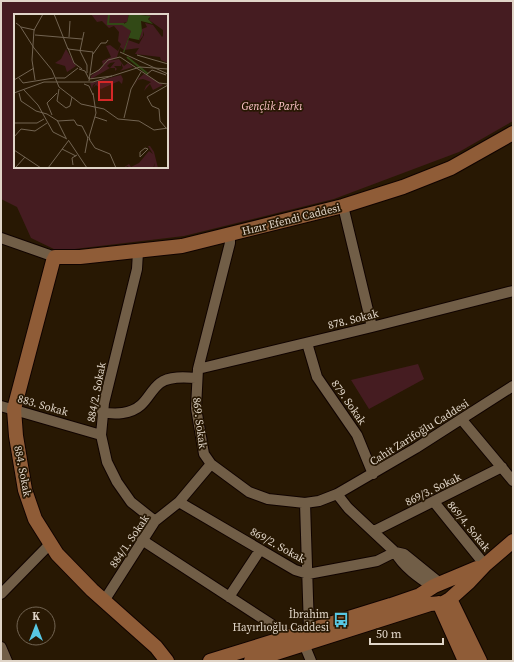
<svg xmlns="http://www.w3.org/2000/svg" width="514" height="662" viewBox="0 0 514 662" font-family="'Source Serif 4',serif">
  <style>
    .green { fill: #451c21; fill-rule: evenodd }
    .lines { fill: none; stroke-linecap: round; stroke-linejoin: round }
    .street-casing { stroke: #100300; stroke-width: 12 }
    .secondary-casing { stroke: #100300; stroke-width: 16 }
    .street { stroke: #715e47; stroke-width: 10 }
    .secondary { stroke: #8f5c37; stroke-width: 14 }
    .labels { text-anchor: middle; stroke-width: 3.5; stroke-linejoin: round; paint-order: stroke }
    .park-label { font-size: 11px; font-style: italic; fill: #fec4c8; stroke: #281803 }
    .street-label { font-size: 11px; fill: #e0d5c8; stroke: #281803 }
    .poi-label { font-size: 11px; fill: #e0d5c8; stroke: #281803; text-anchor: end }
    .inset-river { fill: none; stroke: #324916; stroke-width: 2 }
    .inset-road { fill: none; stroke: #726452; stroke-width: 1 }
    .view { fill: #d62828; fill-opacity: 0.15; stroke: #d62828; stroke-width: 2 }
    .inset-edge { fill: none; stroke: #e0d5c8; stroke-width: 2 }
  </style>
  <rect width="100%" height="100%" fill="#281803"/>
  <path class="green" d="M 1,1 L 513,1 L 513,121 L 459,152 L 334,199 L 184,236 L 58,251 L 31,238 L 17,207 L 1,199 ZM 15,15 L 167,15 L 167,167 L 15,167 Z
    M 418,364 L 424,379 L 369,409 L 351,380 Z"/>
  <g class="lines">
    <defs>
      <path id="street" d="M 343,206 L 372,327
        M 230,235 L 230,243 L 198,369 L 196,408 L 204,454 L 211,464 L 249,492 L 268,499 L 305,503 L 319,501 L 337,494 L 416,448 L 513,386
        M 1,238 L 55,257
        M 138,252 L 137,269 L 104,403 L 101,435 L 107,462 L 117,482 L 131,502 L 155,521
        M 307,343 L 317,377 L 357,435 L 373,474
        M 198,369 L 372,327 L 513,291
        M 1,406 L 101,435
        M 102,412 C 115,415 131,414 141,405 C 148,399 152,389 160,383 C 169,376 185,377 196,378
        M 462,420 L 513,481
        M 337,494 L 348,508 L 395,552 C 403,567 419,578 433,587
        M 179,502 L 295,570 L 308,574 L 377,561 L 395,552
        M 434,502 L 485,565
        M 305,503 L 309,629
        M 374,531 L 502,467
        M 142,540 L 271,624 L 282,638
        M 395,552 L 404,554 L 441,584
        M 1,594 L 50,544
        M 229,597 L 260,550
        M 104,601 L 155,521 L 179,502 L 211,464
        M 304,644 L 311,661
        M 1,647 L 7,661"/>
      <path id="secondary" d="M 450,599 L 480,661
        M 439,603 L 465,661
        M 167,661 L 156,647 L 92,590 L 57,554 L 35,519 L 25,490 L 16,436 L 14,409 L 53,261 L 55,257 L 80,257 L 182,246 L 343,206 L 403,187 L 451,168 L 513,133
        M 210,661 L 391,605 L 420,595 L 434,586 L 477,568
        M 251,661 L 430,604 L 443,603 L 450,599 L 469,582 L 485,565 L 513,541"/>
    </defs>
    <use href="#street" class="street-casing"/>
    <use href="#secondary" class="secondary-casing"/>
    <use href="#street" class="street"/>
    <use href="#secondary" class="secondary"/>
  </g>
  <defs>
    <symbol id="bus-bare" viewBox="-9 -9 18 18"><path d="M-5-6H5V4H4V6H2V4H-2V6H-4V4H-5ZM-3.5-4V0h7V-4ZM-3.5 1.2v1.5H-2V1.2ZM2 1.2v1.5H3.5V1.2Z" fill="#58c8e4" stroke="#281803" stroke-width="2.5" paint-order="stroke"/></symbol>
  </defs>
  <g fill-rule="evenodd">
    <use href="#bus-bare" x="330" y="609" width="22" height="22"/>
  </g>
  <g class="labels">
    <g class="park-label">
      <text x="272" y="110">Gençlik Parkı</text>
    </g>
    <g class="street-label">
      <text transform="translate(291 219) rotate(-14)" y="4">Hızır Efendi Caddesi</text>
      <text transform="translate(353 319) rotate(-14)" y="4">878. Sokak</text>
      <text transform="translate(96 392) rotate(-79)" y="4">884/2. Sokak</text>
      <text transform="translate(349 402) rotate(55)" y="4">879. Sokak</text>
      <text transform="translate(43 405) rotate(16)" y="4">883. Sokak</text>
      <text transform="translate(200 423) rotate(83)" y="4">869. Sokak</text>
      <text transform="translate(419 432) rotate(-32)" y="4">Cahit Zarifoğlu Caddesi</text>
      <text transform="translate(23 471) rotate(79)" y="4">884. Sokak</text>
      <text transform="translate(433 489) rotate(-26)" y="4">869/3. Sokak</text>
      <text transform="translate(469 526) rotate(51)" y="4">869/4. Sokak</text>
      <text transform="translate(129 541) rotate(-56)" y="4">884/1. Sokak</text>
      <text transform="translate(278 545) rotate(29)" y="4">869/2. Sokak</text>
    </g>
    <g class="poi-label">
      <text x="329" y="618">İbrahim<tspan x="329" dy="13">Hayırlıoğlu Caddesi</tspan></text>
    </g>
  </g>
  <g transform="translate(14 14)">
    <rect width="154" height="154" fill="#281803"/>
    <path d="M 77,0 L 115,0 L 113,8 L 109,9 L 117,17 L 110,36 L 106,33 L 103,43 L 89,51 L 88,47 L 97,43 L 92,32 L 96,31 L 104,37 L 107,30 L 104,27 L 105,18 L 100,12 L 95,14 L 88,7 L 83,8 ZM 129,0 L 154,0 L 154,49 L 147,46 L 146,43 L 121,40 L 125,34 L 110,36 L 114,26 L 125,30 L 130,21 L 129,17 L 129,22 L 125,27 L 128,15 L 133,13 L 131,9 L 139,11 L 148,23 L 149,22 L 149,16 L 135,6 L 136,3 ZM 52,35 L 62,52 L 53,58 L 51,52 L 41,49 L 47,45 ZM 105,45 L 110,52 L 114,49 L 119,53 L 106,57 L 109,54 L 107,49 L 107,52 L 100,52 L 103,55 L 101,57 L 101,54 L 96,54 L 101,48 L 96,49 L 93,52 L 96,54 L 77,65 L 77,62 L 95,47 ZM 130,60 L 149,71 L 139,76 L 136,70 L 130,77 L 132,72 L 137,68 L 129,65 L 123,66 L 120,73 L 124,65 ZM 107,61 L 109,65 L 108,70 L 105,67 L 87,75 L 82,71 L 79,74 L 82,69 L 79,71 L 78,75 L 76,69 ZM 134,132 L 136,132 L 140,138 L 144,154 L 140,154 L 141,149 L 139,154 L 115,154 L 114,152 L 109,154 L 115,150 L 117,153 L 125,149 L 135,137 L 139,140 Z" fill="#451c21"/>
    <path d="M 115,0 L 137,2 L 134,5 L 139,10 L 127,7 L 128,17 L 125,26 L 115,24 L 110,39 L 109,38 L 117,17 L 108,11 L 113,8 Z" fill="#324916"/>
    <path class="inset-river" d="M 95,0 L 94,10 L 110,10M 113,43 L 134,60"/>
    <path class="inset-road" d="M 40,0 L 54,35 L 79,38 L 75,67M 2,9 L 6,12 L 20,34M 7,13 L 21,16M 21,21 L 68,25M 55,23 L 56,7M 20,34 L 38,56 L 45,73 L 67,90 L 90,95 L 104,105 L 125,107 L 140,116 L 154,114M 54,34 L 60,49 L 68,55M 66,37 L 73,51 L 73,59M 66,37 L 70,18M 106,38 L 154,60M 79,40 L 87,29 L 92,29 L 94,26M 123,41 L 154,50M 65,55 L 71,57 L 75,65M 76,61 L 85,56 L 94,46 L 106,43 L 145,69 L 154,70M 132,61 L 138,56 L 152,61M 5,64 L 9,69 L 40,64M 41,64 L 51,64 L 64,54M 75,65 L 98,62M 0,66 L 20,54M 21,66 L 18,46 L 20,16 L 29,0M 70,70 L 75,72 L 79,81M 45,75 L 43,87 L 52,94 L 56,92 L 58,83M 10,76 L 24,91 L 39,118 L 53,125M 0,79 L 30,68 L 79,68 L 126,53 L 154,55M 5,79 L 7,87 L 22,97 L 33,100 L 44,107 L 60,106 L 63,111 L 68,112 L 74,124M 38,101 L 33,89 L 43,79M 81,103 L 93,107M 110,104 L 117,75 L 127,58M 43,106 L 52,124M 0,109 L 23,109 L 30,105M 152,114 L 146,107 L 145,95 L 138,92 L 133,83 L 154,71M 0,123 L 7,115 L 21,117 L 33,109M 75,125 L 81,134 L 96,140 L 102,154M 76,126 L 75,123 L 82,99 L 79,79M 55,127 L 73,154M 131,134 L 134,135 L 126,143 L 126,138 ZM 48,135 L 62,142M 0,136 L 27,154M 71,139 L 74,123M 59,151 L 58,144 L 63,141M 2,153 L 11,143M 34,154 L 55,126"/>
    <path class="view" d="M 85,68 L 98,68 L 98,86 L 85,86 Z"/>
    <rect width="154" height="154" class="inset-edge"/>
  </g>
  <rect width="514" height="662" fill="none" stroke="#e0d5c8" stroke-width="4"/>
  <g transform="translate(36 626)"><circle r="19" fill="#281803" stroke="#726452"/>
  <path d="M0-3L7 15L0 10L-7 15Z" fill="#58c8e4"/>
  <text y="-6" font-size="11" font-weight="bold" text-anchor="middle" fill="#e0d5c8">K</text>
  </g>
  <path d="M370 638v6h73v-6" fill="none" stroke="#e0d5c8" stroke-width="2"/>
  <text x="376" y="638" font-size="12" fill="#e0d5c8" stroke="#281803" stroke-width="3" paint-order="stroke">50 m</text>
</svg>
